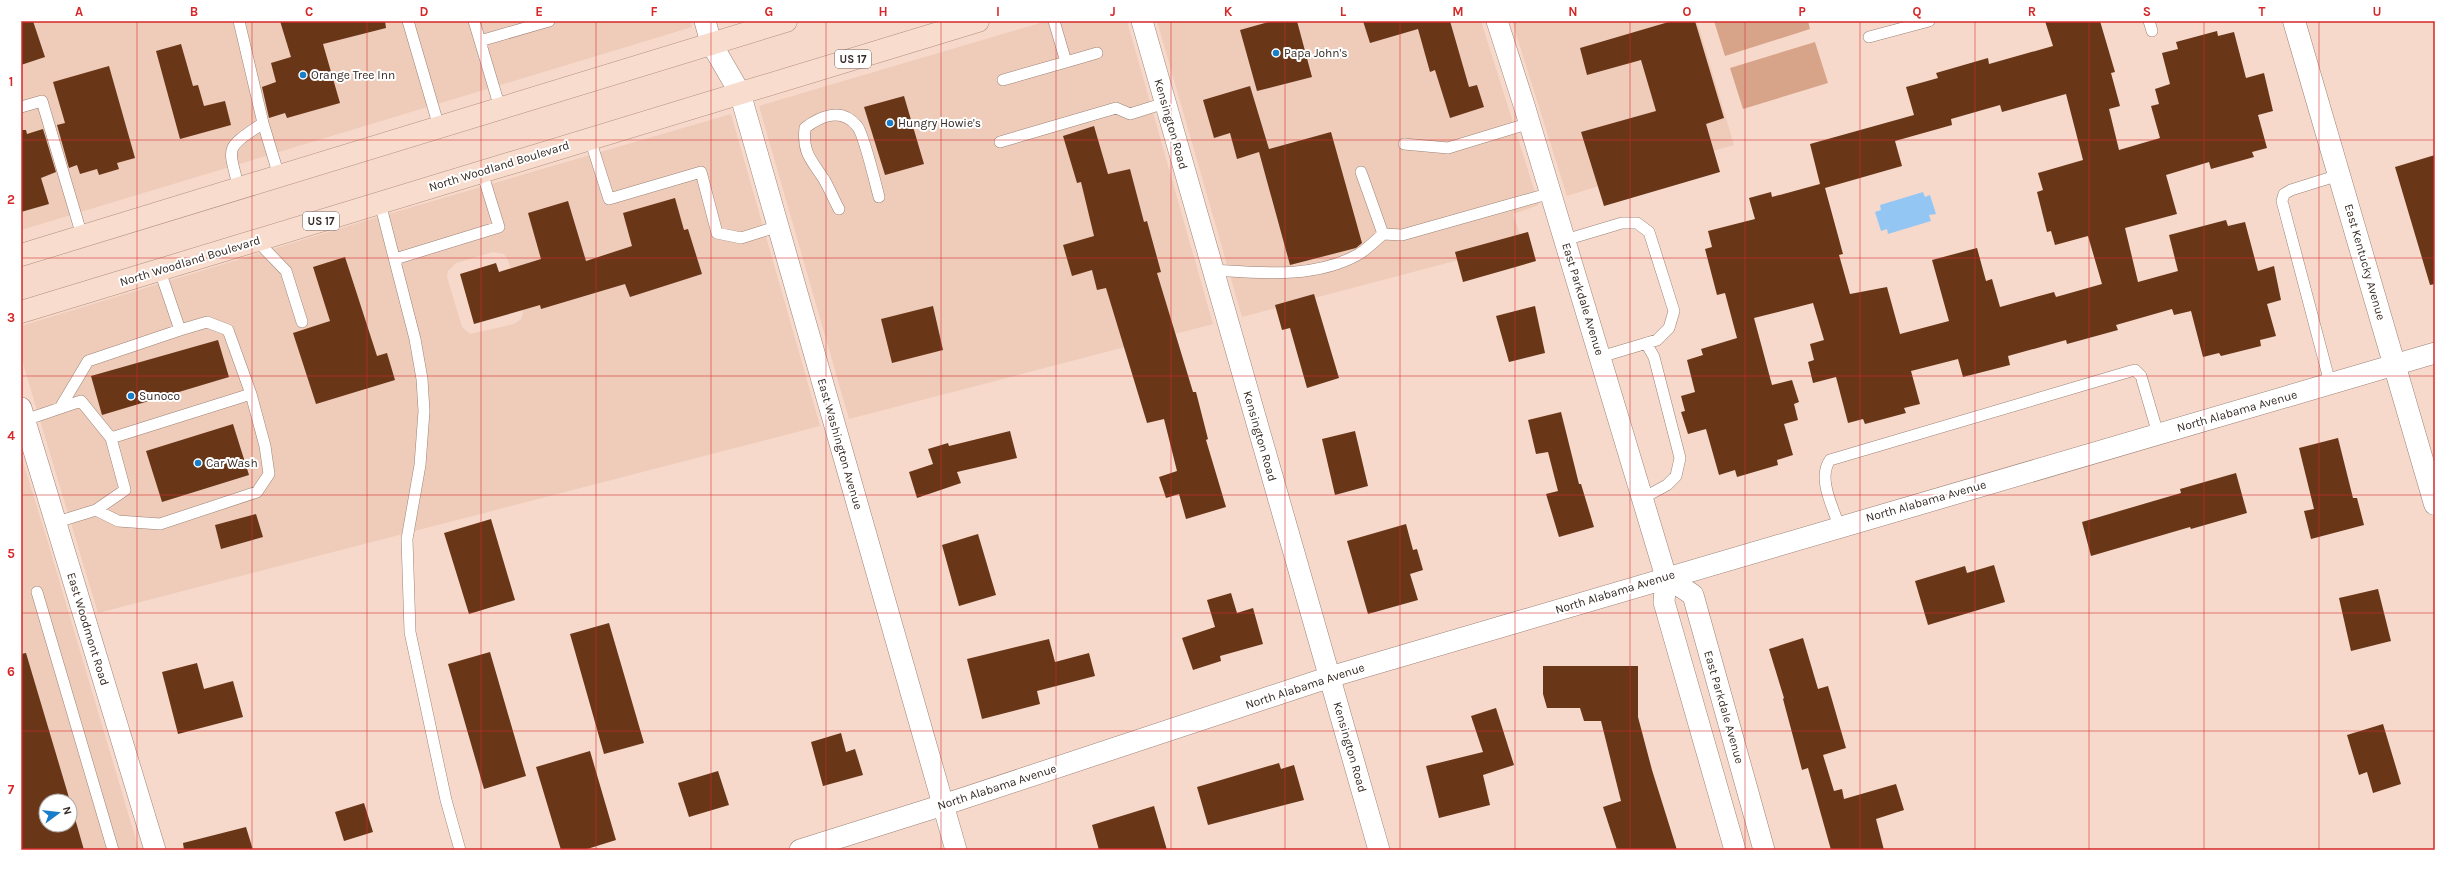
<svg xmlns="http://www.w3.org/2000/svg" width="2456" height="871" viewBox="0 0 2456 871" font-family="Karla,sans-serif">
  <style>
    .built { fill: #efcbb9; fill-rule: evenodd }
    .green { fill: #d7a489 }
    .water { fill: #94c6f4 }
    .building { fill: #693618; fill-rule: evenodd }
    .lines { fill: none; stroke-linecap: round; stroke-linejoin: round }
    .lane-casing { stroke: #9c8275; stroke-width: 12 }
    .street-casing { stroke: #9c8275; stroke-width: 22 }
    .secondary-casing { stroke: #9c8275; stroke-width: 23 }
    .primary-casing { stroke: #b18e7c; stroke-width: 23 }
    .lane { stroke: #fff; stroke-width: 11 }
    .street { stroke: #fff; stroke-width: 21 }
    .secondary { stroke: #fff; stroke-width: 22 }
    .primary { stroke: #f8dccd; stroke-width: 22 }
    .grid { fill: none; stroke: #d62828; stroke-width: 1; stroke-opacity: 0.55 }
    .poi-dot { fill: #187ec9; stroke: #fff; stroke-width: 1.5 }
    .labels { text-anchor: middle; stroke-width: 4; stroke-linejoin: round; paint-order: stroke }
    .shield { fill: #fff; stroke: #716966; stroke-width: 1 }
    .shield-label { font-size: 11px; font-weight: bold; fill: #342924 }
    .poi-label { font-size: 12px; fill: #342924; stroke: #fff; text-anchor: start }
    .street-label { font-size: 12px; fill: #342924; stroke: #fff }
    .neatline { fill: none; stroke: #d62828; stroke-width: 1.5 }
    .grid-label { font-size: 13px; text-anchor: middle; font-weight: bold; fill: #d62828 }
  </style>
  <rect width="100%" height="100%" fill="#f6d9cb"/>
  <path class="built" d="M 21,21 L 690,21 L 692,27 L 21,230 Z
    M 1047,21 L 1127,21 L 1213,324 L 849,419 L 759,106 Z
    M 1157,21 L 1481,21 L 1539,205 L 1513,214 L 1523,243 L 1242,317 Z
    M 1512,21 L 1697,21 L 1734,145 L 1684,159 L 1567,196 Z
    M 731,114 L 820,426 L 98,613 L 21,357 L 21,326 L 368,220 ZM 493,252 L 504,254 L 508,260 L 523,313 L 521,319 L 514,324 L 470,334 L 462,327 L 447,277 L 448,271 L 456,263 Z
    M 21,456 L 43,526 L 139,850 L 21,850 ZM 46,801 L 70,801 L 70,825 L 46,825 Z"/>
  <path class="green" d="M 1714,21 L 1808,21 L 1810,29 L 1725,56 Z
    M 1815,42 L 1828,83 L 1743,109 L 1730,68 Z"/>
  <path class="water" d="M 1923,192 L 1925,197 L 1930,195 L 1936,214 L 1929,215 L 1931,221 L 1888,234 L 1887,229 L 1881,231 L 1875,212 L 1881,210 L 1880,205 Z"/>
  <path class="building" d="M 21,21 L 33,21 L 45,57 L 21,65 Z
    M 280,21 L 385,21 L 386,28 L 323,44 L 340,103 L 287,118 L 285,113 L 269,118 L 262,87 L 276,82 L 271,63 L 291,57 Z
    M 1272,21 L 1297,21 L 1312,77 L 1257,91 L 1240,30 Z
    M 1363,21 L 1450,21 L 1469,87 L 1477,85 L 1484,107 L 1450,118 L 1435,70 L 1430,72 L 1418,29 L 1370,43 Z
    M 1672,21 L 1695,21 L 1724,118 L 1706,124 L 1720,172 L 1604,206 L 1581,132 L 1656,111 L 1641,60 L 1587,75 L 1580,48 Z
    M 2045,21 L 2100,21 L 2115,72 L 2111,73 L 2120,106 L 2109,109 L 2119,150 L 2160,138 L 2151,106 L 2159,104 L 2155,89 L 2170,84 L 2162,53 L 2178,49 L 2176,42 L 2217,31 L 2218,36 L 2234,32 L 2246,78 L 2264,73 L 2273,111 L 2258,115 L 2267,148 L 2252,152 L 2254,157 L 2211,169 L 2209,162 L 2166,175 L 2177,214 L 2125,228 L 2138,282 L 2178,271 L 2169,235 L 2226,220 L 2228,226 L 2245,222 L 2258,271 L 2274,266 L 2281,300 L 2267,304 L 2276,336 L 2260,340 L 2261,346 L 2221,356 L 2219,353 L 2203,357 L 2191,311 L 2174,315 L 2172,309 L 2116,325 L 2118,330 L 2067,344 L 2066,340 L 2008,356 L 2010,365 L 1963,377 L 1958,359 L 1911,371 L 1920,404 L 1904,408 L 1906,413 L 1865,424 L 1863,419 L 1848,423 L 1836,377 L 1813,383 L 1808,362 L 1814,360 L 1810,344 L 1824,340 L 1813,303 L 1754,318 L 1772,385 L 1792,380 L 1799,402 L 1794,404 L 1798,420 L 1784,424 L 1793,455 L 1777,460 L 1778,465 L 1737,477 L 1735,470 L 1719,475 L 1706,429 L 1688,434 L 1681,412 L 1685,411 L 1681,396 L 1695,392 L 1687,360 L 1703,355 L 1701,349 L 1737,338 L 1725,293 L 1717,295 L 1705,249 L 1712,247 L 1708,231 L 1755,219 L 1749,198 L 1771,192 L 1772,197 L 1820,184 L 1810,144 L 1914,115 L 1906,87 L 1938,78 L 1936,73 L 1988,58 L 1989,64 L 2053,46 ZM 2066,94 L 2083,160 L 2038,173 L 2043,190 L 2037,192 L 2047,232 L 2051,231 L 2055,245 L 2088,236 L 2102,284 L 2056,297 L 2054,292 L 2000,307 L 1992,279 L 1986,281 L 1977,248 L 1932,260 L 1949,321 L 1900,334 L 1887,287 L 1850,294 L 1839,255 L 1843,254 L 1825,188 L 1902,166 L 1895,141 L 1952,125 L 1951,119 L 2000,105 L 2002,112 Z
    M 181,44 L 193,86 L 198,85 L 204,106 L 225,101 L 231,125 L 180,139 L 156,51 Z
    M 109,66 L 135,158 L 117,163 L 119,169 L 99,175 L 97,169 L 80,174 L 77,165 L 69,168 L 57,125 L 65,123 L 53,82 Z
    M 1250,86 L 1269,149 L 1331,132 L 1362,243 L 1356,248 L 1290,265 L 1259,152 L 1237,159 L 1230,133 L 1214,138 L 1203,100 Z
    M 904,96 L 924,164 L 885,175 L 864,107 Z
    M 1094,126 L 1108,174 L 1130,169 L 1144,222 L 1147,221 L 1161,272 L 1157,273 L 1193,392 L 1196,392 L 1208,439 L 1206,440 L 1226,507 L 1186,519 L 1179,494 L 1166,498 L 1159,477 L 1177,471 L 1164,419 L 1147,423 L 1106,288 L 1097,290 L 1092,270 L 1072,276 L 1063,245 L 1094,236 L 1081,182 L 1077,183 L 1063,136 Z
    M 43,129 L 56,172 L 41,178 L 49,204 L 21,212 L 21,130 L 26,130 L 27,134 Z
    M 2435,155 L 2435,284 L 2430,285 L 2395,167 Z
    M 675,198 L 684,230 L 688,229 L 702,274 L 630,297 L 625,284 L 541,309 L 540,305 L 474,324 L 460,274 L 496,263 L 499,272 L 541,259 L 528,213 L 568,201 L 586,261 L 632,246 L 623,213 Z
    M 1528,232 L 1536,261 L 1463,282 L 1455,252 Z
    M 345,257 L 377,356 L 387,353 L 395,380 L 316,404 L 293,333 L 330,321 L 313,267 Z
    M 1314,294 L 1339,378 L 1307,388 L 1290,328 L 1282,330 L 1275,305 Z
    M 933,306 L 943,350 L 892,363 L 881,319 Z
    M 1535,306 L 1545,353 L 1509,362 L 1496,316 Z
    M 218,340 L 229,377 L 102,415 L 91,376 Z
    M 1561,412 L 1579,484 L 1581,484 L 1594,527 L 1559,537 L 1546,494 L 1558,491 L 1548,452 L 1536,454 L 1528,420 Z
    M 233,424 L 249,475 L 162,502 L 146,451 Z
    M 1010,431 L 1017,458 L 957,472 L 961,483 L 917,498 L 909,472 L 933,464 L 928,449 L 948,443 L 949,446 Z
    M 1355,431 L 1368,486 L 1335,495 L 1322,439 Z
    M 2338,438 L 2353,498 L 2357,498 L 2364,525 L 2311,539 L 2304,511 L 2314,509 L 2299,448 Z
    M 2236,473 L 2247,513 L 2191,529 L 2190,527 L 2091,556 L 2082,522 L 2181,493 L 2180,489 Z
    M 256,514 L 263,537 L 221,549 L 215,525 Z
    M 491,519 L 515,600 L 469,614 L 444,533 Z
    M 1406,524 L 1413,550 L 1417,549 L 1423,570 L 1410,574 L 1418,600 L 1368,614 L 1347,541 Z
    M 978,534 L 996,595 L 959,606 L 942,545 Z
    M 1994,565 L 2005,602 L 1928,625 L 1915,581 L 1965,566 L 1967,573 Z
    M 2378,589 L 2391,641 L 2351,651 L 2339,598 Z
    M 1231,593 L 1237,613 L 1253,608 L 1263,644 L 1220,656 L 1221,661 L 1193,670 L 1182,638 L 1215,627 L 1207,600 Z
    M 609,623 L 644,743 L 604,754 L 570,634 Z
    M 1803,638 L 1818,689 L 1828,686 L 1846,748 L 1823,755 L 1834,791 L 1842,789 L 1844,799 L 1896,784 L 1904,810 L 1876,819 L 1884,850 L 1831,850 L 1808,768 L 1802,770 L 1783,699 L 1784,698 L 1769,649 Z
    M 1049,639 L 1055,662 L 1089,653 L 1095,676 L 1037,691 L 1040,704 L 982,719 L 967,659 Z
    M 490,652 L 526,776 L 484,789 L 448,664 Z
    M 26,653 L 70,801 L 46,801 L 46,825 L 70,825 L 70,801 L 84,850 L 21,850 L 21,654 Z
    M 197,663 L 204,689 L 233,681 L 243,717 L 178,734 L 162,672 Z
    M 1543,666 L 1638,666 L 1638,717 L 1652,770 L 1677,850 L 1617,850 L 1603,807 L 1621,801 L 1601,721 L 1584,721 L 1580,708 L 1547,708 L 1543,694 Z
    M 1496,708 L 1514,765 L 1483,775 L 1490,805 L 1439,818 L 1426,766 L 1483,752 L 1471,716 Z
    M 2383,724 L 2401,784 L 2373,793 L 2367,772 L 2359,775 L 2347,735 Z
    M 841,733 L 846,752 L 855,749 L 863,775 L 823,786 L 811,742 Z
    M 590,751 L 616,840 L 584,850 L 561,850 L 536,767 Z
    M 1279,763 L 1281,769 L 1294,765 L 1304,800 L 1208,825 L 1197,787 Z
    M 718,771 L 729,805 L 689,817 L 678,783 Z
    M 364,803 L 373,832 L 344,841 L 335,812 Z
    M 1154,806 L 1167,850 L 1099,850 L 1092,825 Z
    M 246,827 L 253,850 L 184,850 L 183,843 Z"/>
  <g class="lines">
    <defs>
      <path id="lane" d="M 239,21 L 263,123 L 279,176
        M 408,21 L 439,127
        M 474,21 L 500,108
        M 2149,21 L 2152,31
        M 1869,37 L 1929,21
        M 480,41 L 549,21
        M 1066,62 L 1097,53
        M 1003,80 L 1066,62 L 1054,21
        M 21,107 L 42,101 L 82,236
        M 590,139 L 609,199 L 701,172 L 717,233 L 741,238 L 779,226
        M 1000,142 L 1116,108 L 1130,114 L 1165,103
        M 1404,144 L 1448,148 L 1530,123
        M 1361,172 L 1383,234 L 1402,235 L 1551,193
        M 239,189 C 228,144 224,150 263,123
        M 380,203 L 415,339 L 422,379 L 424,411 L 420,465 L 407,539 L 410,632 L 446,800 L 460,850
        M 839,209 C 834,200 830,190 825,181 C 812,160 802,154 805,128 C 820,116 842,107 857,126 C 863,132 876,185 879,197
        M 1565,240 L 1622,223 L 1637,223 L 1649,232 L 1674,311 L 1669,328 L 1657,340 L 1600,357
        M 257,241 L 286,271 L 302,322
        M 395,259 L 499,227 L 482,172
        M 1213,270 C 1261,273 1315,279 1359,254 C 1367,249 1375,241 1383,234
        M 2330,383 L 2282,201 L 2284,194 L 2291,190 L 2339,175
        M 60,408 L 88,361 L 180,330
        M 25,420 L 81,401 L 111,438
        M 1643,498 L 1667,485 L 1676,476 L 1680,458 L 1654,357 L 1646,343
        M 96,510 L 118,521 L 160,524 L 257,492 L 269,474 L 265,446 L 251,394
        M 57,522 L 96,510 L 125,490 L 111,438 L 251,394 L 228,330 L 207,322 L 180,330 L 160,271
        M 1839,526 C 1833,507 1817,478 1830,460 L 2131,371 L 2135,370 L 2141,376 L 2158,434
        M 37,592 L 113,850"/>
      <path id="street" d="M 705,21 L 711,43 L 740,93 L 956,850
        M 1142,21 L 1379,850
        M 1497,21 L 1524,105 L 1666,577 L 1664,602 L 1735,850
        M 21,408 L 155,850
        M 1666,577 L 1693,595 L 1764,850
        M 800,850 L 943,805 L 1330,677 L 2435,353"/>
      <path id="secondary" d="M 2294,21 L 2435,504"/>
      <path id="primary" d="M 21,255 L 786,21
        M 21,312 L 978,21"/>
    </defs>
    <use href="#lane" class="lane-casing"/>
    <use href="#street" class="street-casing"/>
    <use href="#secondary" class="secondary-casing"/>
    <use href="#primary" class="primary-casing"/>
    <use href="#lane" class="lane"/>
    <use href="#street" class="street"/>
    <use href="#secondary" class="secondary"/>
    <use href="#primary" class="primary"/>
  </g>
  <path class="grid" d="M 137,21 L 137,850M 252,21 L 252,850M 367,21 L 367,850M 481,21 L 481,850M 596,21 L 596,850M 711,21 L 711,850M 826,21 L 826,850M 941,21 L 941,850M 1056,21 L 1056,850M 1171,21 L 1171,850M 1285,21 L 1285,850M 1400,21 L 1400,850M 1515,21 L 1515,850M 1630,21 L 1630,850M 1745,21 L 1745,850M 1860,21 L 1860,850M 1975,21 L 1975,850M 2089,21 L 2089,850M 2204,21 L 2204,850M 2319,21 L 2319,850M 21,140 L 2435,140M 21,258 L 2435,258M 21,376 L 2435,376M 21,495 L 2435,495M 21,613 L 2435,613M 21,731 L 2435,731"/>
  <g class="poi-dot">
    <circle cx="1276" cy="53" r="4"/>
    <circle cx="303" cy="75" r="4"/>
    <circle cx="890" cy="123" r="4"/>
    <circle cx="131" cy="396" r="4"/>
    <circle cx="198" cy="463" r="4"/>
  </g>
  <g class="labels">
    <g class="shield">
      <rect x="835" y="50" width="36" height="18" rx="3"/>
      <rect x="303" y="212" width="36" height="18" rx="3"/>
    </g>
    <g class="shield-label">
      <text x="853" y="63">US 17</text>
      <text x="321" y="225">US 17</text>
    </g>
    <g class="poi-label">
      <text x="1284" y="57">Papa John's</text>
      <text x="311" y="79">Orange Tree Inn</text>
      <text x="898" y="127">Hungry Howie's</text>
      <text x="139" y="400">Sunoco</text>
      <text x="206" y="467">Car Wash</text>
    </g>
    <g class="street-label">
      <text transform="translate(1171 124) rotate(74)" y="4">Kensington Road</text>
      <text transform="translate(499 166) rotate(-17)" y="4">North Woodland Boulevard</text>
      <text transform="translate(190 261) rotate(-17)" y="4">North Woodland Boulevard</text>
      <text transform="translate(2365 262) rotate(74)" y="4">East Kentucky Avenue</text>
      <text transform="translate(1583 299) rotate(73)" y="4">East Parkdale Avenue</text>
      <text transform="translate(2237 411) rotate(-16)" y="4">North Alabama Avenue</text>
      <text transform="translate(1260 436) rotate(74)" y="4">Kensington Road</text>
      <text transform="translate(840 444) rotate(74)" y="4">East Washington Avenue</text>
      <text transform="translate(1926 501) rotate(-16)" y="4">North Alabama Avenue</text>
      <text transform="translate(1615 592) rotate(-17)" y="4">North Alabama Avenue</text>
      <text transform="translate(88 629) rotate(73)" y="4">East Woodmont Road</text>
      <text transform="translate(1305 686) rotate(-18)" y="4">North Alabama Avenue</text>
      <text transform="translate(1724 707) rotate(74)" y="4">East Parkdale Avenue</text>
      <text transform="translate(1350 747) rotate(74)" y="4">Kensington Road</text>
      <text transform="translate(997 787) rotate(-18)" y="4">North Alabama Avenue</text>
    </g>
  </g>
  <rect width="2456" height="871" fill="none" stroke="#ffffff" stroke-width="44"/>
  <g transform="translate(58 813) rotate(75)"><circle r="19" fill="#ffffff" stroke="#aea9a7"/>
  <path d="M0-3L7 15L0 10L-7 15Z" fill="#187ec9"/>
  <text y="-6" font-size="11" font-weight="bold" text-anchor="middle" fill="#342924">N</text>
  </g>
  <rect x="22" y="22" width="2412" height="827" class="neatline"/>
  <g class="grid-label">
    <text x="79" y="16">A</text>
    <text x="194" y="16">B</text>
    <text x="309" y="16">C</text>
    <text x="424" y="16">D</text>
    <text x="539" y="16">E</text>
    <text x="654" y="16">F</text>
    <text x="769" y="16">G</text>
    <text x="883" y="16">H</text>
    <text x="998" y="16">I</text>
    <text x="1113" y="16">J</text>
    <text x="1228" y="16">K</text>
    <text x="1343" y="16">L</text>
    <text x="1458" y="16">M</text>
    <text x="1573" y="16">N</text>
    <text x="1687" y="16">O</text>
    <text x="1802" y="16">P</text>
    <text x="1917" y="16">Q</text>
    <text x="2032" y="16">R</text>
    <text x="2147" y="16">S</text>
    <text x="2262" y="16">T</text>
    <text x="2377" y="16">U</text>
    <text x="11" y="86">1</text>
    <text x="11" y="204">2</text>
    <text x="11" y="322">3</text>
    <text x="11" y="440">4</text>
    <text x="11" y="558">5</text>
    <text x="11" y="676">6</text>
    <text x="11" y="794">7</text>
  </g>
</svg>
